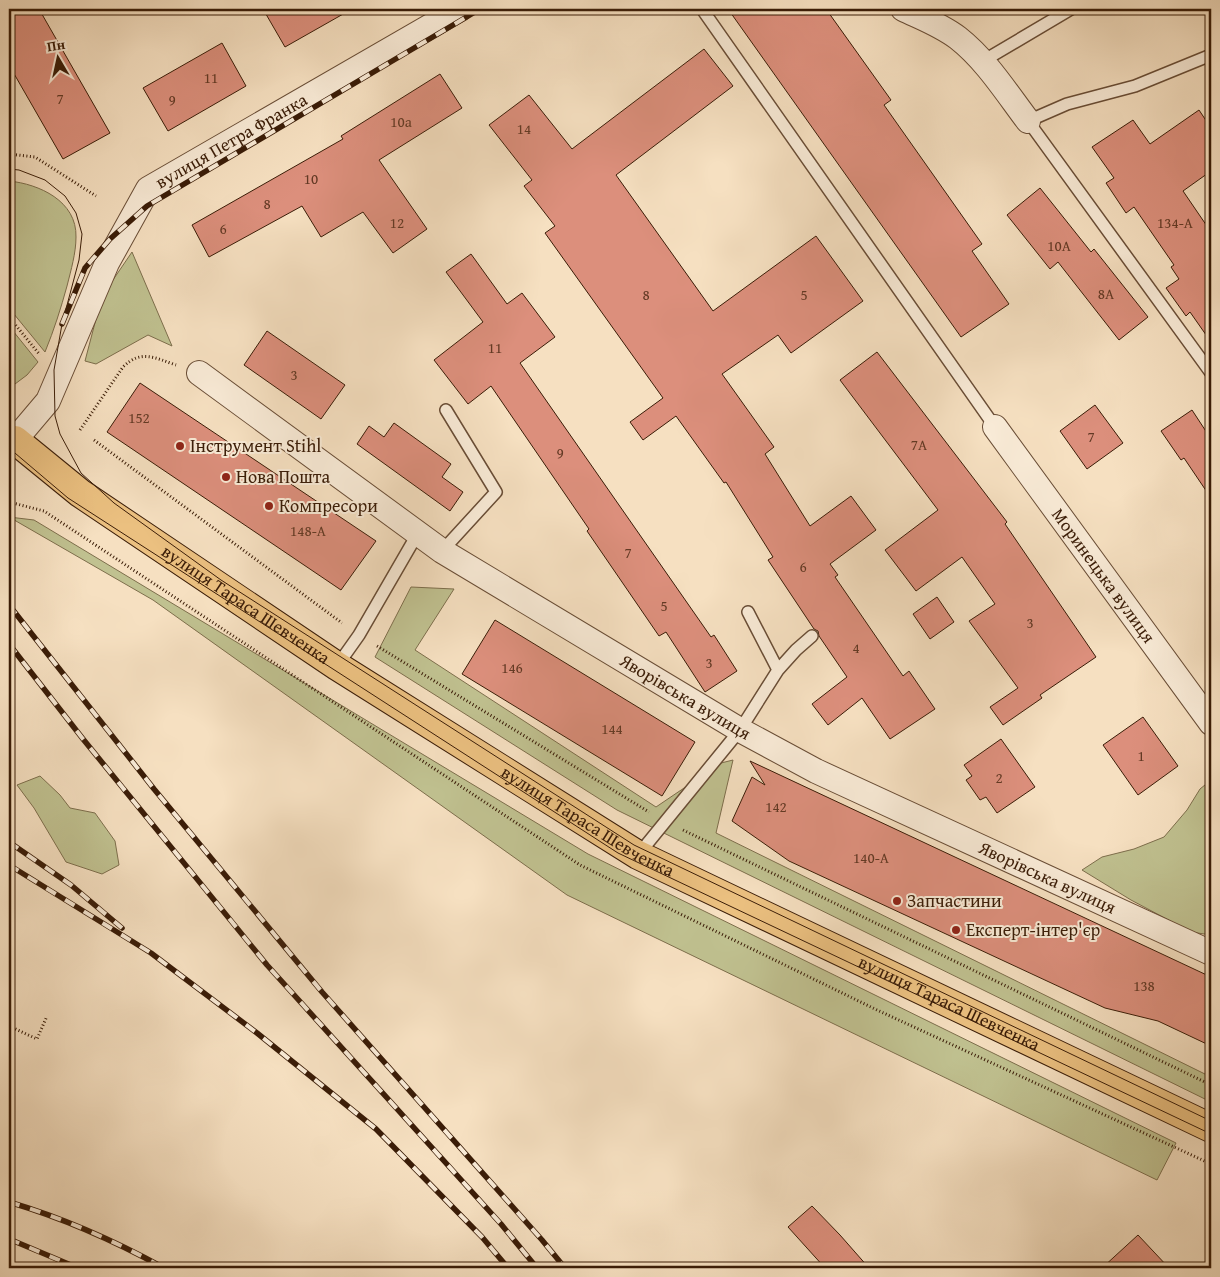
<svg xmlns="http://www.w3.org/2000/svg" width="1220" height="1277" viewBox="0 0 1220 1277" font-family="'Gentium Book Plus',serif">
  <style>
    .green { fill: #c0c190; stroke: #7d6e4c }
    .building { fill: #dc8f7c; stroke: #3a1c07 }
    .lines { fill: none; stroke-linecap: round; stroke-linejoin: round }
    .service-casing { stroke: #694d36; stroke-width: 14 }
    .minor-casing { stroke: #694d36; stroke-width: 26 }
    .primary-casing { stroke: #3a1c07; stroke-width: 30 }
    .path { stroke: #3a1c07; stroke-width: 3; stroke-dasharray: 1 2.5; stroke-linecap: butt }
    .service { stroke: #f9ebd7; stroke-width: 11 }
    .minor { stroke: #f9ebd7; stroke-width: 24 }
    .primary { stroke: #ebc080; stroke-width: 28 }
    .tram { stroke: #3a1c07; stroke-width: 1 }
    .rail-casing { stroke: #3a1c07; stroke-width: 5.5 }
    .rail { stroke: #f9ebd7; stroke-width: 4; stroke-dasharray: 11; stroke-linecap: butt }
    .poi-dot { fill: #8f2418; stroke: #f9ebd7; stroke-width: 2 }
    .labels { text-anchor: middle; stroke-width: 4; stroke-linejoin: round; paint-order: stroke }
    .number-label { font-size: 15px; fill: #623924 }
    .street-label { font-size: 18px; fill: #3a1c07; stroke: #f9ebd7 }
    .poi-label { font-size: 18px; fill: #3a1c07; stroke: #f9ebd7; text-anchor: start }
  </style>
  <rect width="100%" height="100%" fill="#f6e0c1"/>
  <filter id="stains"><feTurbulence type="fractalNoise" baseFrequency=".004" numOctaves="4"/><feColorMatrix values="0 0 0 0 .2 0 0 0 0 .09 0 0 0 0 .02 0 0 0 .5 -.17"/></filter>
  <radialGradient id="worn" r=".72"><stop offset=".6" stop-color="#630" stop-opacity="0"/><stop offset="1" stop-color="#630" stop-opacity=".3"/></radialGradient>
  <path class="green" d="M 9,181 C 39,184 77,201 76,237 C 76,253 71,270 67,286 C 61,308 54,330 45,352 L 9,308 Z
    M 132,252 L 172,346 L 148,335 L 96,364 L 85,361 L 102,296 Z
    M 9,326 L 38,362 L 27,375 L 15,384 L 9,376 Z
    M 9,517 L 34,520 L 588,854 L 1176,1143 L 1157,1180 L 567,895 L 153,600 Z
    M 411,587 L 454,589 L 415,650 L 656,807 L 721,763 L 733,760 L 716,833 L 1211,1077 L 1211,1102 L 617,810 L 375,657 Z
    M 40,776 L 60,795 L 70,808 L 95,813 L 115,841 L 119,865 L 102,874 L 66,862 L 34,808 L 17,785 Z
    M 1211,780 L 1211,935 L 1191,932 L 1131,900 L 1082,870 L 1102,857 L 1134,849 L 1164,837 L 1187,810 L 1200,789 Z"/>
  <path class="building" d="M 9,9 L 39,9 L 110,133 L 63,159 L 9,65 Z
    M 263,9 L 352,9 L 285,47 Z
    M 728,9 L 826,9 L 891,100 L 884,105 L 982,244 L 972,251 L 1009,304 L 961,337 Z
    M 222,43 L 246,86 L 168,131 L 143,88 Z
    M 704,49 L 733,86 L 616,175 L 713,311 L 816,236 L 863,301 L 791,353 L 778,335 L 722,374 L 774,447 L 765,454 L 810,526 L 851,496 L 876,530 L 830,564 L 838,575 L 835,577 L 903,676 L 909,671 L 935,709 L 890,739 L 862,698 L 828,725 L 812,704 L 847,677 L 819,636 L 818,631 L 814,629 L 768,560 L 773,557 L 726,482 L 724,483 L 676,416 L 643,440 L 630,422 L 663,398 L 545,233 L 555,226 L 524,186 L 532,180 L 489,125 L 529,95 L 572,149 Z
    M 440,74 L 462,108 L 379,160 L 427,229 L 393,253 L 363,212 L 321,237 L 302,206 L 209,257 L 192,225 L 343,139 L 341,136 Z
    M 1199,110 L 1211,128 L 1211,171 L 1183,191 L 1211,232 L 1211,342 L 1190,312 L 1186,316 L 1166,288 L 1179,279 L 1171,267 L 1174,265 L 1134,207 L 1126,213 L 1106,183 L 1114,178 L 1092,147 L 1133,120 L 1150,144 Z
    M 1040,188 L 1091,252 L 1094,249 L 1148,317 L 1119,340 L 1058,262 L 1050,269 L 1007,215 Z
    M 471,254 L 507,304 L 522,293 L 555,337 L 520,363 L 711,637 L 714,635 L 737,671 L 705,692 L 666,632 L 659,636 L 587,531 L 589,529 L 491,386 L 468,404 L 434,360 L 483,322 L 446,272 Z
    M 267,331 L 345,385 L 321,419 L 244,365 Z
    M 877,352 L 1007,522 L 1005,524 L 1096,657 L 1040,695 L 1042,698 L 1003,725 L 990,707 L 1018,688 L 969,621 L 995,604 L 962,557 L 916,591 L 885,550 L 938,510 L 840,380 Z
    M 140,383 L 376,541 L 341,590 L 107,432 Z
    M 1095,405 L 1123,443 L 1087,469 L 1060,431 Z
    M 1192,410 L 1211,439 L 1211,498 L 1184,458 L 1181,460 L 1161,431 Z
    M 394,423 L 451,464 L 442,477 L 463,492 L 450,511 L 357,444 L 369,426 L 384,437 Z
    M 937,597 L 954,622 L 930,639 L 913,614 Z
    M 495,620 L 695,742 L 662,796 L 462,674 Z
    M 1143,717 L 1178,766 L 1138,795 L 1103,745 Z
    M 1001,739 L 1035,787 L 997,813 L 986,797 L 980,800 L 966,780 L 972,776 L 964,765 Z
    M 750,761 L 1211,977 L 1211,1046 L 1158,1021 L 1105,1008 L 789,861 L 732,821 L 752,777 L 765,785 Z
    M 812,1206 L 840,1235 L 869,1268 L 825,1268 L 788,1227 Z
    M 1138,1235 L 1169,1268 L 1102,1268 Z"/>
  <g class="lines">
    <defs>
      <path id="service" d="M 702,9 L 995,427
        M 1211,55 L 1135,86 L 1067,104 L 1028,121 L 1211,373
        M 983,61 L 1071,9
        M 442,551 L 496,492 L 446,410
        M 748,612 L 778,670
        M 337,666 L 359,635 L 418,533
        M 638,855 L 740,730 L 778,670 L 796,650 L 812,636
        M 1211,1267 L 1211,1268"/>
      <g id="minor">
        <path d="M 903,9 C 922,18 941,25 958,38 C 986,60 1006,92 1028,121"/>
        <path id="s1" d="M 199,373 L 442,551 L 740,730 L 816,771 L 1211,953"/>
        <path id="s2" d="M 995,427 L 1211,723"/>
        <path id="s3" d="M 15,440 L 48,401 L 107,263 L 148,189 L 460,9"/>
      </g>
      <g id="primary">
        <path id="s4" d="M 9,442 L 15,440 L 80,493 L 337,666 L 638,855 L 1211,1128"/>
      </g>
    </defs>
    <use href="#service" class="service-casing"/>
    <use href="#minor" class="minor-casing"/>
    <use href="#primary" class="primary-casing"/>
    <path class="path" d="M 9,154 L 35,157 L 96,196
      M 9,317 L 40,355
      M 80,430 L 123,367 C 141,349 155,358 176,365
      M 94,440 L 342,623
      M 9,502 L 44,511 L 580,865 L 877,1010 L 1211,1164
      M 377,646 L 649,812
      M 683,830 L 1211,1085
      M 9,1026 L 37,1039 L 47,1016"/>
    <use href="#service" class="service"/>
    <use href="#minor" class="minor"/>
    <use href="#primary" class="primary"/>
    <path class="tram" d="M 9,169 L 19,170 L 45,180 L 65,196 L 76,213 L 82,234 L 79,260 L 62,324 L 54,370 L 55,416 L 60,434 L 81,473 L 114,503 L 221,580 L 634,845 L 1211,1121
      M 9,448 L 68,498 L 618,853 L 1211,1134"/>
    <defs>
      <path id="rail" d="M 62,324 L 85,268 L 110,239 L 147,206 L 480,9
        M 9,605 L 154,789 L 322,992 L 542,1240 L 565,1268
        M 9,644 L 83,739 L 267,965 L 501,1224 L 537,1268
        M 9,842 L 71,885 L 122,928
        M 9,865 L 151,953 L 257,1033 L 376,1129 L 482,1237 L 508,1268
        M 9,1202 C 63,1218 115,1241 164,1268
        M 9,1239 L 78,1268"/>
    </defs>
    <use href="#rail" class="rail-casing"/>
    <use href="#rail" class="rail"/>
  </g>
  <g class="poi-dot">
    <circle cx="180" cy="446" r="5"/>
    <circle cx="226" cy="477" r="5"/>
    <circle cx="269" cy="506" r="5"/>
    <circle cx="897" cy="901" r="5"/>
    <circle cx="956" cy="930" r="5"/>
  </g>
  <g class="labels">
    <g class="number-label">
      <text x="211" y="83">11</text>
      <text x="60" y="104">7</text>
      <text x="172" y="105">9</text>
      <text x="401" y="127">10а</text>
      <text x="524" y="134">14</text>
      <text x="311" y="184">10</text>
      <text x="267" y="209">8</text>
      <text x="397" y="228">12</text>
      <text x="1175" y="228">134-А</text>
      <text x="223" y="234">6</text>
      <text x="1059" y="251">10А</text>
      <text x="1106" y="299">8А</text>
      <text x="646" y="300">8</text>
      <text x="804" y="300">5</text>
      <text x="495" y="353">11</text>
      <text x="294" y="380">3</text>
      <text x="139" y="423">152</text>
      <text x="1091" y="442">7</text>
      <text x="919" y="450">7А</text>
      <text x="560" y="458">9</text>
      <text x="308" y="536">148-А</text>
      <text x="628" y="558">7</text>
      <text x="803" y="572">6</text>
      <text x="664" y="611">5</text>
      <text x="1030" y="628">3</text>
      <text x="856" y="653">4</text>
      <text x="709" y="668">3</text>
      <text x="512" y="673">146</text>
      <text x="612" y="734">144</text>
      <text x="1141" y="761">1</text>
      <text x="999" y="783">2</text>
      <text x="776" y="812">142</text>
      <text x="871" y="863">140-А</text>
      <text x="1144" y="991">138</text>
    </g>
    <g class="street-label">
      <text dy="6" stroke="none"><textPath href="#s3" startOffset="382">вулиця Петра Франка</textPath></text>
      <text dy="6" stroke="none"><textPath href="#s2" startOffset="184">Моринецька вулиця</textPath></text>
      <text dy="6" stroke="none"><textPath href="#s4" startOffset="290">вулиця Тараса Шевченка</textPath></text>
      <text dy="6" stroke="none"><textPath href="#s1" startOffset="585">Яворівська вулиця</textPath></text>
      <text dy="6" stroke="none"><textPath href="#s4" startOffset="695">вулиця Тараса Шевченка</textPath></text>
      <text dy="6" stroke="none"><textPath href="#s1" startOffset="990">Яворівська вулиця</textPath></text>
      <text dy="6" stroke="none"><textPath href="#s4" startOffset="1100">вулиця Тараса Шевченка</textPath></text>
    </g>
    <g class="poi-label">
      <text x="190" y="452">Інструмент Stihl</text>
      <text x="236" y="483">Нова Пошта</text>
      <text x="279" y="512">Компресори</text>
      <text x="907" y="907">Запчастини</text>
      <text x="966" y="936">Експерт-інтер'єр</text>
    </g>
  </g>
  <rect width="1220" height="1277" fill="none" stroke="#f6e0c1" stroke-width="30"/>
  <rect x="10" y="10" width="1200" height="1257" fill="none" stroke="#3a1c07" stroke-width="2.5"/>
  <rect x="15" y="15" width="1190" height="1247" fill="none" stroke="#3a1c07"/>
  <g transform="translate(58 58) rotate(351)" stroke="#f9ebd7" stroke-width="4" paint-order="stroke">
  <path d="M0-4L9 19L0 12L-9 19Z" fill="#3a1c07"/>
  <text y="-8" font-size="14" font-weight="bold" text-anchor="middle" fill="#3a1c07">Пн</text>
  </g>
  <rect width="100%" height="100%" filter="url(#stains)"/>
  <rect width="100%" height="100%" fill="url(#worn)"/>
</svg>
